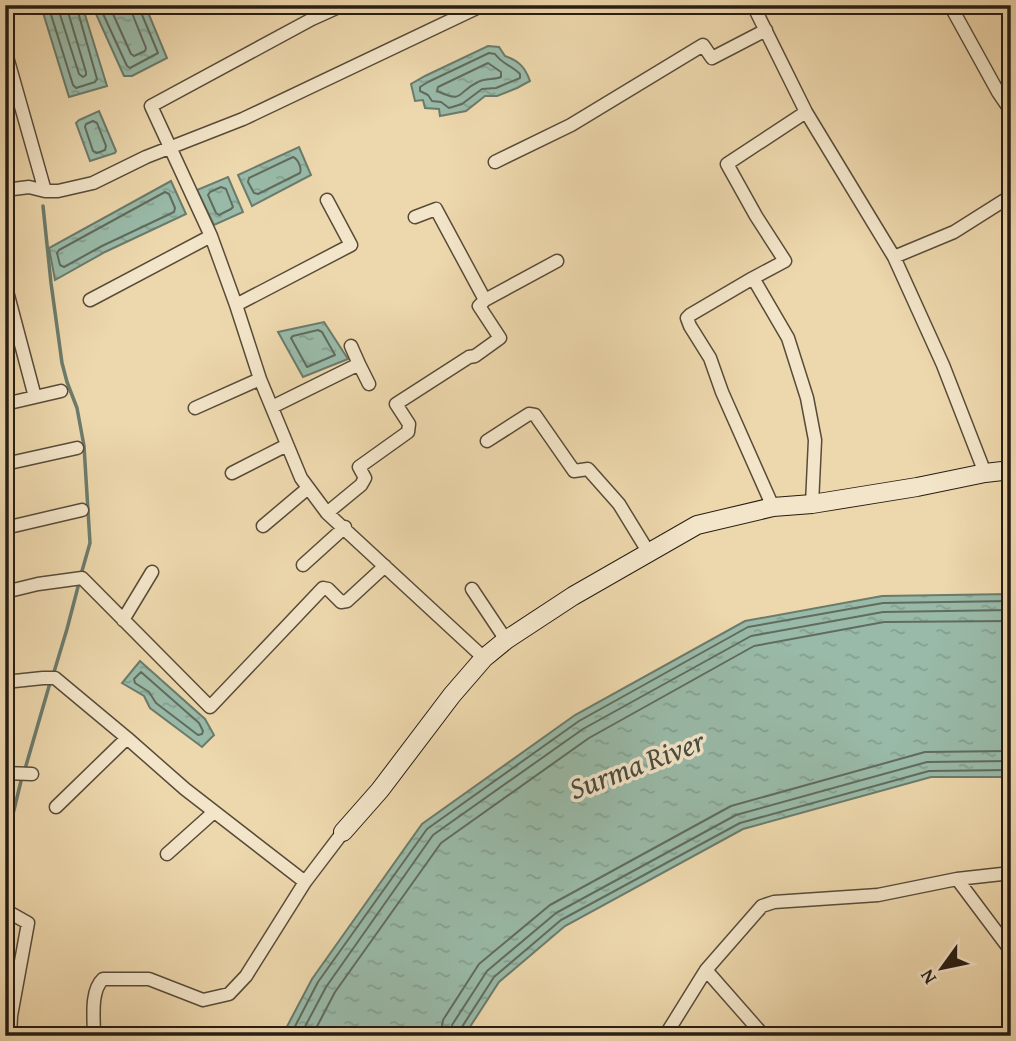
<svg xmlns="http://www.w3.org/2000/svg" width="1016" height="1041" viewBox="0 0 1016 1041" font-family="'Gentium Book Plus',serif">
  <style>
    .water { fill: url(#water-ripples); stroke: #6b7b6c; stroke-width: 2 }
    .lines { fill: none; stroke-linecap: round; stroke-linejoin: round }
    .shore { stroke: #606c5e; stroke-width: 2 }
    .stream { stroke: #6b7b6c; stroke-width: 3.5 }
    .street-casing { stroke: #584c39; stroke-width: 15 }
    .secondary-casing { stroke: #271d13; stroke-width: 20 }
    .street { stroke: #f3e5c9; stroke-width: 12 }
    .secondary { stroke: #f3e5c9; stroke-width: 18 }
    .labels { text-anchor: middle; stroke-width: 7; stroke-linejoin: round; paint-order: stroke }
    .water-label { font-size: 30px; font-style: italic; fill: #494c40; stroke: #f3e5c9 }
  </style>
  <defs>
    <pattern id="water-ripples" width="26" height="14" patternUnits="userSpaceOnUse" patternTransform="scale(1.75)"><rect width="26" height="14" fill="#99baa8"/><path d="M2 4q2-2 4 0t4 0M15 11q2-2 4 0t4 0" fill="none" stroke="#849f90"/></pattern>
  </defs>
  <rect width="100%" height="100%" fill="#edd7ac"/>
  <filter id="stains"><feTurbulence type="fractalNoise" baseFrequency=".00286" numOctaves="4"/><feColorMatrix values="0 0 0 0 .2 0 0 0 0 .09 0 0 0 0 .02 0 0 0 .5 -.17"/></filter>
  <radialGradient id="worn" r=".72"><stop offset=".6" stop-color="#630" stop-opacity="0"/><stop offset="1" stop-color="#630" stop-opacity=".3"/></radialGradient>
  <path class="water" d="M 43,5 L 82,5 L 107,86 L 69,97 L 41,6 Z
    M 92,5 L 145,5 L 167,58 L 132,76 L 124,76 Z
    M 488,46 L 499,47 L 505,56 C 519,61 525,67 530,81 L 517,88 L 497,96 L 485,96 L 466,111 L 440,116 L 439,109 L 425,108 L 423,100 L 415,101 L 411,84 L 425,76 Z
    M 99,111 L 116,151 L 115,153 L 90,161 L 76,123 L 79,120 Z
    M 299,147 L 311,175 L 252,206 L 238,175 Z
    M 228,177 L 243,212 L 214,225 L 197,190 Z
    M 171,181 L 186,214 L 105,252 L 55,280 L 49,248 Z
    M 324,322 L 348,359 L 303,377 L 278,332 Z
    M 1011,594 L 1011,777 L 931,777 L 743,829 L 565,926 L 499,982 L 464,1036 L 282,1036 L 312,979 L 422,824 L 575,715 L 745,621 L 882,596 Z
    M 140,661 L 205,719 L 214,735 L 202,747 L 150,708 L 144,696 L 122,683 Z"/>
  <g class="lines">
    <path class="shore" d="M 48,5 L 73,85 L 76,88 L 95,82 L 97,79 L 76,5
      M 57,5 L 79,74 L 83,77 L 86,75 L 86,72 L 68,12 L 67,5
      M 99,5 L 127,66 L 130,68 L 158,53 L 140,10 L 140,5
      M 109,5 L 131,54 L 134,56 L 145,51 L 146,48 L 132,13 L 131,5
      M 489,53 L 495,54 C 502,64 511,65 520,74 L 520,78 L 496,88 L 482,89 L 462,104 L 449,108 L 441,102 L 432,101 L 428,95 L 420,91 L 420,87 L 428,82 Z
      M 488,63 L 501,72 L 501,77 C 494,80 485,78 478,82 C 456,92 465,104 437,91 L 438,87 Z
      M 93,121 L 97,123 L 106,146 L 105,150 L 97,153 L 93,151 L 85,127 L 86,124 Z
      M 293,157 C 298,159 302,168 300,173 L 258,194 L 254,193 L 248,182 L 249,178 Z
      M 221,187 L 226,189 L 233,207 L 231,209 L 219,215 L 216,213 L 208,195 L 210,192 Z
      M 165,192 L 169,194 L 175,208 L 174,212 L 102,246 L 64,267 L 60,265 L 57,253 L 59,250 Z
      M 318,330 L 322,332 L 335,355 L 307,367 L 291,338 L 293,336 Z
      M 141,672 L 199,723 L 203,731 L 202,734 L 198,735 L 156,703 L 149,692 L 135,683 L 134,679 Z
      M 290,1036 L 318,982 L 427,829 L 579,721 L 748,627 L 883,603 L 1011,601
      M 300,1036 L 326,987 L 433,835 L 583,729 L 751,636 L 883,612 L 1011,610
      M 312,1036 L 335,992 L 441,843 L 589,738 L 754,646 L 884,622 L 1011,621
      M 440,1036 L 443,1020 L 479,964 L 550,905 L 731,806 L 925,752 L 1011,751
      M 450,1036 L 452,1025 L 487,971 L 556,913 L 736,815 L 927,762 L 1011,761
      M 459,1036 L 460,1030 L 494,977 L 561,920 L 740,823 L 929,771 L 1011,770"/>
    <path class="stream" d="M 43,206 L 51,283 L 62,363 L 67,382 L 77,408 L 84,446 L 90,543 L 82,571
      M 54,672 L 67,629 L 79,583
      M 25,769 L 50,683
      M 5,847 L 21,781"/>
    <defs>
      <path id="street" d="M 343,5 L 312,19 L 151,106 L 211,236 L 236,305 L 260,379 L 301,478 L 327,513 L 484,658
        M 753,5 L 806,112 L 894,257 L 943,365 L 985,473
        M 950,5 L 998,92 L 1011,111
        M 5,50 L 45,191
        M 806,112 L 727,164 L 756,216 L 785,261 L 753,278 L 788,338 L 807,398 L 815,440 L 812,504
        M 495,162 L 571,125 L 703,45 L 712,58 L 766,30
        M 5,190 L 29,187 L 45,191 L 58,191 L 93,183 L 146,157 L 243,119 L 483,5
        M 894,257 L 954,232 L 1011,196
        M 753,278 L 690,315 L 687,318 L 690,326 L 710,358 L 722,392 L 773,507
        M 5,284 L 35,397
        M 90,300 L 211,236
        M 485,300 L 557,261
        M 236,305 L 351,245 L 327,200
        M 359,364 L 369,384
        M 5,404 L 61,391
        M 272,407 L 359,364 L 351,346
        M 195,408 L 260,379
        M 487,441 L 529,414 L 535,415 L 574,471 L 588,469 L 619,504 L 649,553
        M 5,464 L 77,448
        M 232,473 L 287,445
        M 327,513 L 361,485 L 365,478 L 359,467 L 408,432 L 409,424 L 396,404 L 469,357 L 475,356 L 500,338 L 479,306 L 485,300 L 436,209 L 415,217
        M 263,526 L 308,488
        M 5,528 L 82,510
        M 303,565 L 345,527
        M 472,589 L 506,640
        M 5,592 L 38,584 L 82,578 L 210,707 L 323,588 L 328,589 L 341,602 L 347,601 L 385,566
        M 123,620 L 152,572
        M 5,682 L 43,678 L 55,678 L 127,738 L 185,789 L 305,882
        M 5,773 L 32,774
        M 56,807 L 127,738
        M 167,854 L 214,812
        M 957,879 L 1011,951
        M 5,910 L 28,923 L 11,1016 L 10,1036
        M 706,970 L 764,1036
        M 94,1036 C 94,1019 90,991 103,979 L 149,979 L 203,1000 L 229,994 L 246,976 L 305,882 L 343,832
        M 665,1036 L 706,970 L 762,906 L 774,902 L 878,895 L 957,879 L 1011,873"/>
      <path id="secondary" d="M 343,832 L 380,790 L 452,695 L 484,658 L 506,640 L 573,596 L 697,525 L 773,507 L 812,504 L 917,487 L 985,473 L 1011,470"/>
    </defs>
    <use href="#street" class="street-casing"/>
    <use href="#secondary" class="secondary-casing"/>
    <use href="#street" class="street"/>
    <use href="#secondary" class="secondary"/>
  </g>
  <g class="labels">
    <g class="water-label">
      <text transform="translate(637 765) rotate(-21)" y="10">Surma River</text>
    </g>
  </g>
  <rect width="1016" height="1041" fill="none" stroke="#edd7ac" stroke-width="28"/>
  <rect x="7" y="7" width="1002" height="1027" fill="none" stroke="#271d13" stroke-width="3.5"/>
  <rect x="14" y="14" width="988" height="1013" fill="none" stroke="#271d13" stroke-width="2"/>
  <g transform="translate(942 968) rotate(237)" stroke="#f3e5c9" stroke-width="5" paint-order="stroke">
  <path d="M0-5L12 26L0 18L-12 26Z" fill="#271d13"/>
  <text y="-10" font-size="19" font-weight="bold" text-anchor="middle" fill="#271d13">N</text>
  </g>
  <rect width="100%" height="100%" filter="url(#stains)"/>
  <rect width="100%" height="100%" fill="url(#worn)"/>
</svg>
